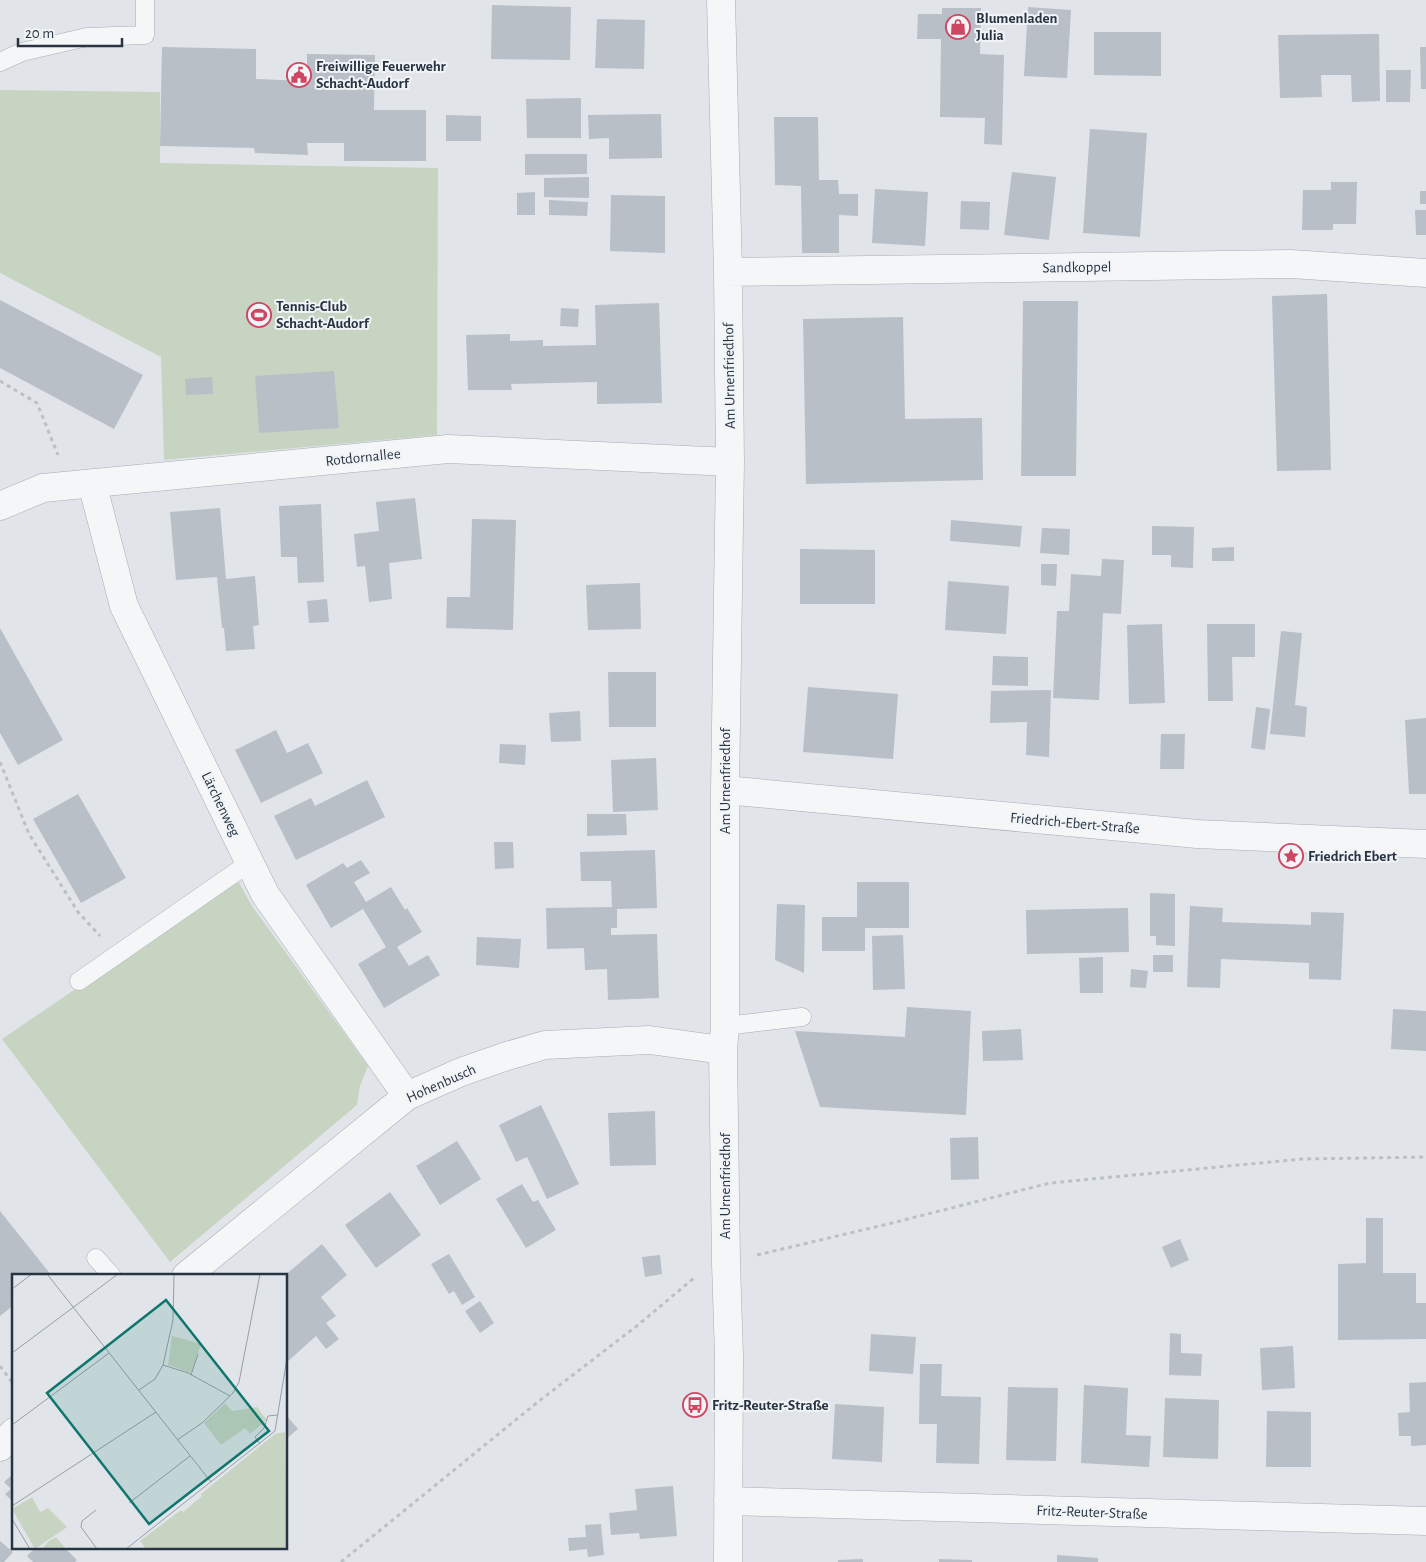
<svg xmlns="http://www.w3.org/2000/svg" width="1426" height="1562" viewBox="0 0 1426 1562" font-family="'Alegreya Sans',sans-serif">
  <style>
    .green { fill: #c8d4c2 }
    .building { fill: #b8bfc7 }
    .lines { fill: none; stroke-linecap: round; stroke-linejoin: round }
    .lane-casing { stroke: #a6acb4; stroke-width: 19 }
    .street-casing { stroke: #a6acb4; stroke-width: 29 }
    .path { stroke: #bbc0c5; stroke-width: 3; stroke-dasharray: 4 4; stroke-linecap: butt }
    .lane { stroke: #f4f6f8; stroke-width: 18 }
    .street { stroke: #f4f6f8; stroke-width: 28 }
    .labels { text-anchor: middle; stroke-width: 4; stroke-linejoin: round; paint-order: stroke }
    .poi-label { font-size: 15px; font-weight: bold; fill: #293442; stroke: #f1f4f7; text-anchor: start }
    .street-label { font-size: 15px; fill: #293442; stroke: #f1f4f7 }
    .inset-road { fill: none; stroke: #979ea7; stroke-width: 1 }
    .view { fill: #0f766e; fill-opacity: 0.15; stroke: #0f766e; stroke-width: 2.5 }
    .inset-edge { fill: none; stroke: #293442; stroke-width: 2.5 }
  </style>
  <rect width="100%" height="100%" fill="#e1e5ea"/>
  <path class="green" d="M 0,90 L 160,92 L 160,163 L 438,168 L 437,435 L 164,460 L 161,357 L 0,273 Z
    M 237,879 L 252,906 L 368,1066 L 360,1086 L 357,1105 L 170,1262 L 2,1039 Z"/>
  <path class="building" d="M 492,5 L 571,7 L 570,60 L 491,59 Z
    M 1028,7 L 1071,10 L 1067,78 L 1024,76 Z
    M 942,8 L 981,8 L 980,54 L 1004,55 L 1002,145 L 984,144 L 985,118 L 940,117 L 941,39 L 917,39 L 918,14 L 942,14 Z
    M 597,19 L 645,20 L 644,69 L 595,68 Z
    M 1094,32 L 1161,32 L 1161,76 L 1094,75 Z
    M 1379,34 L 1380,101 L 1352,102 L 1351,75 L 1321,75 L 1322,97 L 1280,98 L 1278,35 Z
    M 162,47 L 256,49 L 256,79 L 307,81 L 307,54 L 375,55 L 374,110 L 426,110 L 426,161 L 344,161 L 344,143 L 307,143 L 308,155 L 255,153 L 254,148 L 160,146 Z
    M 1420,47 L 1426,47 L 1426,89 L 1421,89 Z
    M 1386,70 L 1411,70 L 1410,102 L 1386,102 Z
    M 581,98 L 581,138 L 527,138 L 526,99 Z
    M 661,114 L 662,158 L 609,159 L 609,138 L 589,139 L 588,115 Z
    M 446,115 L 481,116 L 481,141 L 446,141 Z
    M 774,117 L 818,117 L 819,180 L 838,180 L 839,194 L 858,194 L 858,216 L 839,215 L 839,253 L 802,253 L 801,186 L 775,185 Z
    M 1090,129 L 1147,133 L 1140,237 L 1083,233 Z
    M 525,154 L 587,154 L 587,174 L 525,175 Z
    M 1012,172 L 1056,177 L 1049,240 L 1004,235 Z
    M 589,177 L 589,198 L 544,197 L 544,178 Z
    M 1331,182 L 1357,182 L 1356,224 L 1333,224 L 1333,230 L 1302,230 L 1303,190 L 1331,190 Z
    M 875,189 L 928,192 L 925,246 L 872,243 Z
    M 1420,191 L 1426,191 L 1426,204 L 1420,204 Z
    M 535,192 L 535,215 L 517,215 L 517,193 Z
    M 611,195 L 665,196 L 665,253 L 610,251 Z
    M 549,200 L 588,202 L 587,216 L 549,215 Z
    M 961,201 L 990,202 L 989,230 L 960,229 Z
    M 1415,210 L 1426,210 L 1426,235 L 1416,235 Z
    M 1327,294 L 1331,470 L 1277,471 L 1272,296 Z
    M 0,300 L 143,375 L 114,429 L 0,368 Z
    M 1023,301 L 1078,301 L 1076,476 L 1021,476 Z
    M 659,303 L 662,403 L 597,404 L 597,382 L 511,384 L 512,390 L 468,390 L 466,335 L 510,334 L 510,341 L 543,340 L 543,346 L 596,345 L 595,305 Z
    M 561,308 L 579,309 L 578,327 L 560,326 Z
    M 903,317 L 905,419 L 982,418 L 983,480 L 806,484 L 803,319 Z
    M 334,371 L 339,428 L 259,433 L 255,376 Z
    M 212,377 L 213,394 L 186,395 L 185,379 Z
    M 415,498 L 422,559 L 389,563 L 392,599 L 369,602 L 365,566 L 357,567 L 354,534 L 379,531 L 376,502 Z
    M 321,504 L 324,582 L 298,583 L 297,557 L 281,557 L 279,506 Z
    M 220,508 L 226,579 L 255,576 L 259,625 L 253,626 L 255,649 L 226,651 L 224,628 L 222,628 L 217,577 L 176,580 L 170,512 Z
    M 472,519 L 516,520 L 513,630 L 446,628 L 447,597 L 470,597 Z
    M 951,520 L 1022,526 L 1020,547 L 950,541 Z
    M 1152,526 L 1194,527 L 1193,568 L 1171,567 L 1171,555 L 1152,555 Z
    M 1042,528 L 1070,529 L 1069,555 L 1040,553 Z
    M 1234,547 L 1234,561 L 1212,561 L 1212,548 Z
    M 800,549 L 875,550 L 875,604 L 800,604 Z
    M 1102,559 L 1124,560 L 1121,614 L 1103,613 L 1099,700 L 1053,698 L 1057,611 L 1069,611 L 1071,574 L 1101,576 Z
    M 1041,564 L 1057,564 L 1056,586 L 1041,585 Z
    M 948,581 L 1009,586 L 1006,634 L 945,630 Z
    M 640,583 L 641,629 L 588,630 L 586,585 Z
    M 327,599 L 329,622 L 309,623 L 307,601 Z
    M 1162,624 L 1165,703 L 1129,704 L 1127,625 Z
    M 1207,624 L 1255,624 L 1255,657 L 1232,657 L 1233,701 L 1208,701 Z
    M 0,628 L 63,740 L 18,765 L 0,733 Z
    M 1281,631 L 1302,633 L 1295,705 L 1307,707 L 1305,737 L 1270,734 Z
    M 993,656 L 1028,657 L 1028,686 L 992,685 Z
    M 608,672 L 656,672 L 656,727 L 609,727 Z
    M 808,687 L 898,694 L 893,759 L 803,752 Z
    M 1051,690 L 1049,757 L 1026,755 L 1027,722 L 990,723 L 991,691 Z
    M 1256,707 L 1270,709 L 1265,750 L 1251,748 Z
    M 580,711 L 581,741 L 551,742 L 549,713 Z
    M 1426,718 L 1426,794 L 1409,794 L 1405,720 Z
    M 276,730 L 287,753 L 308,743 L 323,773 L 261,803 L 235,750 Z
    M 1161,734 L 1185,734 L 1184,769 L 1160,769 Z
    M 500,744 L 526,745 L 525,765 L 499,763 Z
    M 656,758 L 658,810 L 613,812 L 611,760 Z
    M 367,780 L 385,817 L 296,860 L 274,816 L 311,798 L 315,806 Z
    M 78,794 L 126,878 L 81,903 L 33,819 Z
    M 587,814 L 626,814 L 627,835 L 587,836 Z
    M 494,842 L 513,842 L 514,868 L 495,869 Z
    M 655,850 L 657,908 L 617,909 L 617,928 L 611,928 L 611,935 L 657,934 L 659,998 L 608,1000 L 607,969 L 585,970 L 584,948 L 547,949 L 546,908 L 612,907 L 611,881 L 581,881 L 580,852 Z
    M 361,860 L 370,873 L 354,882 L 366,902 L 391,887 L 405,910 L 407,908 L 422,932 L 397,947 L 409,966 L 428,955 L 440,975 L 384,1008 L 358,964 L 386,947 L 363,909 L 331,928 L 306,885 L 343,863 L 347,868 Z
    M 857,882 L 909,882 L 909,928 L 865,928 L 865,951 L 822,951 L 822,917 L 857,917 Z
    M 1150,893 L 1175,894 L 1175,946 L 1156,945 L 1156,936 L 1150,936 Z
    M 777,904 L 805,905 L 804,973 L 775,960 Z
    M 1190,906 L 1223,908 L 1222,922 L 1311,925 L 1311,912 L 1344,913 L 1341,980 L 1309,979 L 1309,963 L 1221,959 L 1220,988 L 1187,987 Z
    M 1128,908 L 1129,952 L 1027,954 L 1026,910 Z
    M 903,935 L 905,989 L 873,990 L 872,936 Z
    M 477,937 L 521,939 L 519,968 L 476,965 Z
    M 1153,955 L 1173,955 L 1173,972 L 1153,972 Z
    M 1103,957 L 1103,993 L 1080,993 L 1079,958 Z
    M 1131,969 L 1148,971 L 1146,988 L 1130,987 Z
    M 907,1007 L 971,1011 L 966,1115 L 820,1107 L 795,1031 L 905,1037 Z
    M 1393,1009 L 1426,1011 L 1426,1051 L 1391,1049 Z
    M 1021,1029 L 1023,1060 L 983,1061 L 982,1031 Z
    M 541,1105 L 579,1184 L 547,1199 L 527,1157 L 516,1162 L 499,1125 Z
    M 655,1111 L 656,1165 L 610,1166 L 608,1113 Z
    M 978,1137 L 979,1179 L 951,1180 L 950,1138 Z
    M 457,1141 L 481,1179 L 440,1205 L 416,1166 Z
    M 522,1184 L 533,1202 L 538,1200 L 556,1230 L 526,1248 L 496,1199 Z
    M 390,1192 L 421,1235 L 376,1268 L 345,1225 Z
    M 0,1211 L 52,1276 L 14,1276 L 14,1305 L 0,1316 Z
    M 1366,1218 L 1383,1218 L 1383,1273 L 1416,1273 L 1416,1303 L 1426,1303 L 1426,1339 L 1338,1340 L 1338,1264 L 1366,1263 Z
    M 1180,1239 L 1189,1260 L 1171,1268 L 1162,1247 Z
    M 322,1244 L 347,1275 L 321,1297 L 336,1316 L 326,1323 L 339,1339 L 326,1349 L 316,1336 L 286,1363 L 286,1276 L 284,1276 Z
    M 449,1254 L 475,1297 L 462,1305 L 454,1291 L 449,1294 L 431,1264 Z
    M 660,1255 L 662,1274 L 645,1277 L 642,1257 Z
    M 480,1301 L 494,1323 L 480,1333 L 465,1311 Z
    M 1170,1333 L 1181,1334 L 1181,1353 L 1202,1354 L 1201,1376 L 1169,1375 Z
    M 871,1334 L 916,1337 L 913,1374 L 869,1371 Z
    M 1293,1346 L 1295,1388 L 1262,1390 L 1260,1348 Z
    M 920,1364 L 942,1364 L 941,1396 L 981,1397 L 979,1464 L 936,1463 L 937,1424 L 919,1424 Z
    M 1426,1382 L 1426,1445 L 1411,1446 L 1411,1436 L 1399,1436 L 1398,1413 L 1410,1412 L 1409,1383 Z
    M 1084,1385 L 1128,1388 L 1126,1435 L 1151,1436 L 1149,1467 L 1081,1463 Z
    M 1008,1387 L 1058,1388 L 1056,1461 L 1006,1460 Z
    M 1165,1398 L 1219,1400 L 1218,1459 L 1163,1457 Z
    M 835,1404 L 884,1407 L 882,1462 L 832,1459 Z
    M 1267,1411 L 1311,1412 L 1311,1467 L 1266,1467 Z
    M 286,1415 L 298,1429 L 286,1439 Z
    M 14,1473 L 14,1503 L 5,1494 L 11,1489 L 4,1482 Z
    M 673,1486 L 677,1536 L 640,1539 L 639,1533 L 611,1535 L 609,1513 L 637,1510 L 635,1489 Z
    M 601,1524 L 604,1555 L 588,1557 L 587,1549 L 569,1551 L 568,1538 L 586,1537 L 585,1525 Z
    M 0,1541 L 13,1552 L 4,1562 L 0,1562 Z
    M 35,1548 L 65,1548 L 77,1560 L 75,1562 L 33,1562 L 27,1556 Z
    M 1057,1555 L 1098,1558 L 1098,1562 L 1057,1562 Z
    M 863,1559 L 863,1562 L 838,1562 L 838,1560 Z
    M 939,1559 L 972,1560 L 972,1562 L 939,1562 Z"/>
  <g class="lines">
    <defs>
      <path id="lane" d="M 0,62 L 22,52 L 87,37 L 145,35 L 145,0
        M 79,981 L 249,863
        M 725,1026 L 802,1017
        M 96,1258 L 112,1276"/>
      <path id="street" d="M 721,0 L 728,272 L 730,462 L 725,790 L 725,1026 L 723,1050 L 726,1263 L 729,1357 L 728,1562
        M 728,272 L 1291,264 L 1426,273
        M 92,483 L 124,606 L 265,894 L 407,1096
        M 0,506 L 43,488 L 448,449 L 730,462
        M 725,790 L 1197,834 L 1426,844
        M 186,1276 L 407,1096 L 461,1072 L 507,1056 L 545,1045 L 649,1040 L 723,1050
        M 0,1447 L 14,1432
        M 728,1501 L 1426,1521"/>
    </defs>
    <use href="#lane" class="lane-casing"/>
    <use href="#street" class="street-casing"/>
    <path class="path" d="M 0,381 L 37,403 L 58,455
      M 0,762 L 29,834 L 78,912 L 100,936
      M 757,1255 L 892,1223 L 1050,1183 L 1302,1159 L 1426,1157
      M 0,1366 L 14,1385
      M 341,1562 L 539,1401 L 638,1325 L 694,1278"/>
    <use href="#lane" class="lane"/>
    <use href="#street" class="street"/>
  </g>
  <defs>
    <symbol id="shop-ring" viewBox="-11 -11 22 22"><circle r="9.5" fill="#f1f4f7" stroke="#cf4663" stroke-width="1.5"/><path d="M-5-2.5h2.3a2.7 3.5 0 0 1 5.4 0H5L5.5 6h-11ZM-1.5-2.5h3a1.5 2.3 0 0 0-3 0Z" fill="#cf4663"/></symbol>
    <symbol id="civic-ring" viewBox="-11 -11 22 22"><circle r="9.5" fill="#f1f4f7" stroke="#cf4663" stroke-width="1.5"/><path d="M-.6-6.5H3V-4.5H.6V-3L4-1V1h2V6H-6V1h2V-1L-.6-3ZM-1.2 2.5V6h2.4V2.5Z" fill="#cf4663"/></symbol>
    <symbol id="stadium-ring" viewBox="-11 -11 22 22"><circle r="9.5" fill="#f1f4f7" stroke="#cf4663" stroke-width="1.5"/><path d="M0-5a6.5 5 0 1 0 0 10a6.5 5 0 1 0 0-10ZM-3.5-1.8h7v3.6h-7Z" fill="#cf4663"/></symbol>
    <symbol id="sight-ring" viewBox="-11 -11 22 22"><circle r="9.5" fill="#f1f4f7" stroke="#cf4663" stroke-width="1.5"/><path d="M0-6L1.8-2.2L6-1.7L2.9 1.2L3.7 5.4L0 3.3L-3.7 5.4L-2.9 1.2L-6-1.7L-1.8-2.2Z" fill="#cf4663"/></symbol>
    <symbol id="bus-ring" viewBox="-11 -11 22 22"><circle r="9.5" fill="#f1f4f7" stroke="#cf4663" stroke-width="1.5"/><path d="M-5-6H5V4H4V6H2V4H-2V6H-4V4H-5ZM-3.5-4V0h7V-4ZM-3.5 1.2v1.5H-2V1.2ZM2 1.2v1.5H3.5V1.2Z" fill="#cf4663"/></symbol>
  </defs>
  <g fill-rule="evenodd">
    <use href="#shop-ring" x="944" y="13" width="28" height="28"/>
    <use href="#civic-ring" x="285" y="61" width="28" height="28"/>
    <use href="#stadium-ring" x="245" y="301" width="28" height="28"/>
    <use href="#sight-ring" x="1277" y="842" width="28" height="28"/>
    <use href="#bus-ring" x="681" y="1391" width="28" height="28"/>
  </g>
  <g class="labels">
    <g class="poi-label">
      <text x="976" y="23">Blumenladen<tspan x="976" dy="17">Julia</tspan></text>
      <text x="316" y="71">Freiwillige Feuerwehr<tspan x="316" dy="17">Schacht-Audorf</tspan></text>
      <text x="276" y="311">Tennis-Club<tspan x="276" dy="17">Schacht-Audorf</tspan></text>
      <text x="1308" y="861">Friedrich Ebert</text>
      <text x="712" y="1410">Fritz-Reuter-Straße</text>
    </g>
    <g class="street-label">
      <text transform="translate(1077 267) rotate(-1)" y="5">Sandkoppel</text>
      <text transform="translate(729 376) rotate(-91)" y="5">Am Urnenfriedhof</text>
      <text transform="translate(363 457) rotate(-6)" y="5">Rotdornallee</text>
      <text transform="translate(725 781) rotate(-90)" y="5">Am Urnenfriedhof</text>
      <text transform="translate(221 804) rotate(64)" y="5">Lärchenweg</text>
      <text transform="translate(1075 823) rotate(5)" y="5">Friedrich-Ebert-Straße</text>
      <text transform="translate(441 1083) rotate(-24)" y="5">Hohenbusch</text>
      <text transform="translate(725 1186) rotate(-90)" y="5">Am Urnenfriedhof</text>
      <text transform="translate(1092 1512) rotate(2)" y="5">Fritz-Reuter-Straße</text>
    </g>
  </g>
  <g transform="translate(12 1274)">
    <rect width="275" height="275" fill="#e1e5ea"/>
    <path d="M 160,62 L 189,70 L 179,99 L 156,91 ZM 213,129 L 220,137 L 245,133 L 255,146 L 238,160 L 233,154 L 209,171 L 192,149 ZM 273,158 L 275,275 L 134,275 L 128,267 L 169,236 L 171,238 L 190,222 L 189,220 L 263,160 ZM 20,223 L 28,238 L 36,234 L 55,253 L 23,275 L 0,235 ZM 44,263 L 54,275 L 30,275 L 37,267 Z" fill="#c8d4c2"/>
    <path class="inset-road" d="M 35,0 L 199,208M 0,15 L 20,0M 0,79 L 106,0M 151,91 L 176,99 L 218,122M 179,101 L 186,80M 127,116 L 143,105 L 151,91 L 161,46 L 162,0M 0,151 L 97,79M 165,166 L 190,149 L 221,119 L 227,108 L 248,0M 248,170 L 243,163 L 252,154 L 256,142 L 265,141M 117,229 L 178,182M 0,232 L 144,138M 84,236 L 70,247 L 69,253 L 85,275M 0,245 L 18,275M 114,275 L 263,157 L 275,84"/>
    <path class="view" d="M 154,26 L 257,157 L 137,250 L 35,119 Z"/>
    <rect width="275" height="275" class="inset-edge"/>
  </g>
  <path d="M18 38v8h104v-8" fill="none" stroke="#293442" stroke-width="2.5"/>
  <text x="25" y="38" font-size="15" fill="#293442" stroke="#f1f4f7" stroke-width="4" paint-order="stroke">20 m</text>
</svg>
